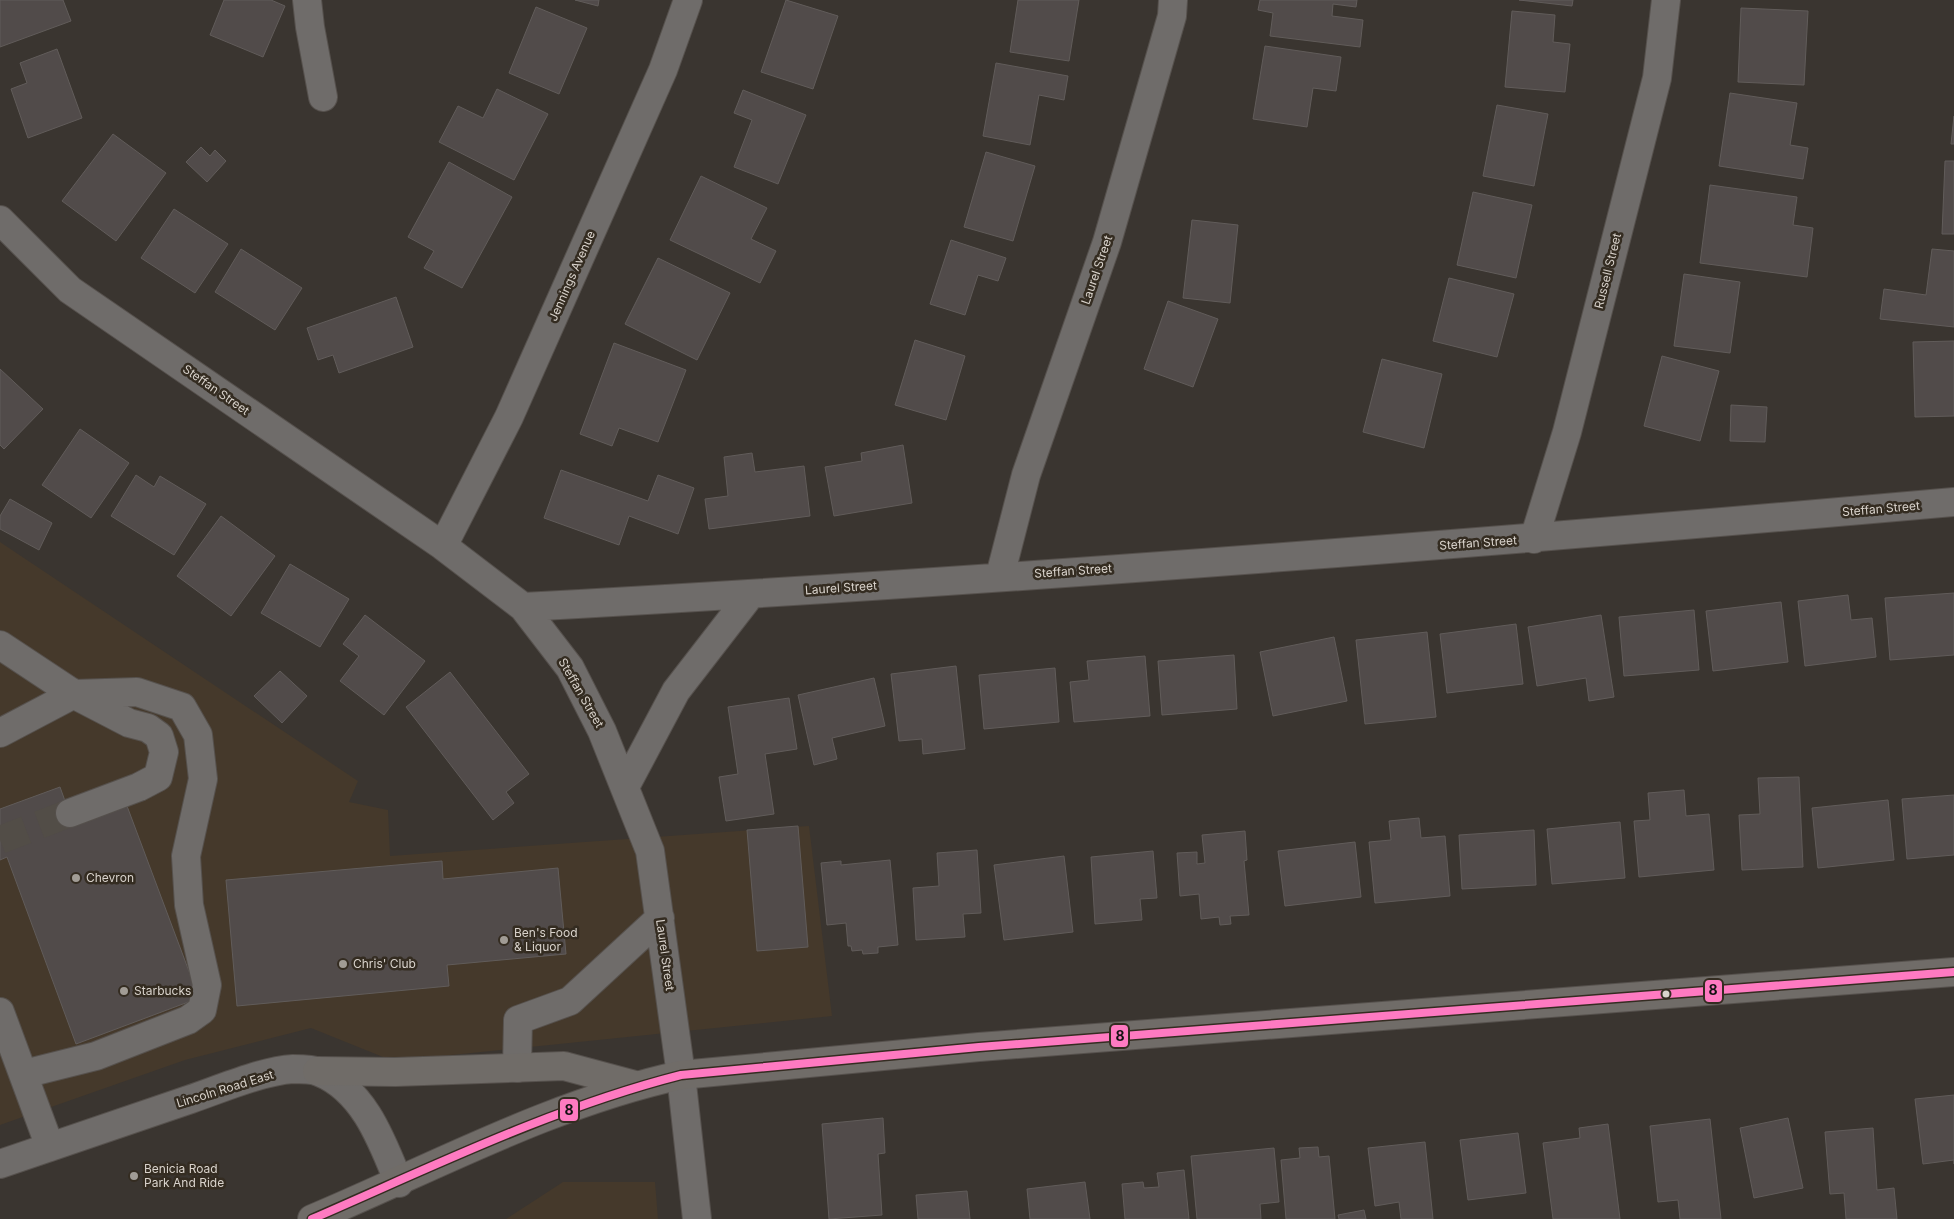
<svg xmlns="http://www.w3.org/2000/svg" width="1954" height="1219" viewBox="0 0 1954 1219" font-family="Inter,sans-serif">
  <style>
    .built { fill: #45392b }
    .building { fill: #514b4a; stroke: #615c5a }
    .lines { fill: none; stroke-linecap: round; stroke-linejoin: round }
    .minor-tunnel { stroke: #524d47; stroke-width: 28; stroke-dasharray: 28 14; stroke-linecap: butt }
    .minor-casing { stroke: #56514d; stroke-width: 30 }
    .major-casing { stroke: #56514d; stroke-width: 30 }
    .minor { stroke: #6f6c6a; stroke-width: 28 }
    .major { stroke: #706c68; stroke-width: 28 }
    .bus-1-casing { stroke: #342c21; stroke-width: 11 }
    .bus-1 { stroke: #fe7ac1; stroke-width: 8 }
    .poi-dot { fill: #a19c95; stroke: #342c21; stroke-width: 2 }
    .bus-dot { fill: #d9d3cc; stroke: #342c21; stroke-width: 2 }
    .labels { text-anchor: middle; stroke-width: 5; stroke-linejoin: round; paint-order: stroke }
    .street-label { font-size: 12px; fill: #d9d3cc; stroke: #342c21 }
    .poi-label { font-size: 12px; fill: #d9d3cc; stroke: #342c21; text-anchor: start }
    .line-badge { stroke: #342c21; stroke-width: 2 }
    .pale-badge-label { font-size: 14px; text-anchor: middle; font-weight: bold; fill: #111 }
  </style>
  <rect width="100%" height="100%" fill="#3a3530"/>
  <path class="built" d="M 0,542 L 358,781 L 349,802 L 388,810 L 390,856 L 809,826 L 832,1016 L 393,1061 L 311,1028 L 185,1060 L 0,1125 Z
    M 563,1182 L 655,1182 L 658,1219 L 506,1219 Z"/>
  <path class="building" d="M 0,0 L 63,0 L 71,21 L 0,47 Z
    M 224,0 L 271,0 L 285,6 L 263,57 L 210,35 Z
    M 575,0 L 599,0 L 598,6 Z
    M 786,0 L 838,16 L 813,89 L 761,72 Z
    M 1018,0 L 1079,0 L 1069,61 L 1010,52 Z
    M 1260,0 L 1357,0 L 1356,7 L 1333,4 L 1332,16 L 1363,20 L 1360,47 L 1270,36 L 1273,13 L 1258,10 Z
    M 1519,0 L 1573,0 L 1572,6 Z
    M 536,7 L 587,28 L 559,94 L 509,73 Z
    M 1741,8 L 1808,11 L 1804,85 L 1738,82 Z
    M 1512,11 L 1555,15 L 1553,42 L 1570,44 L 1565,92 L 1505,87 Z
    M 1265,46 L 1341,57 L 1336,91 L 1313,88 L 1307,127 L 1253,119 Z
    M 57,49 L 82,118 L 28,138 L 11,89 L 27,83 L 20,63 Z
    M 996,63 L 1068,76 L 1064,100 L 1039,95 L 1030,145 L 983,136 Z
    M 497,89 L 548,114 L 514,180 L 439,142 L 458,106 L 483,118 Z
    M 743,90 L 806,115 L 778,184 L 734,167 L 752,120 L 734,113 Z
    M 1730,93 L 1797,103 L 1790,145 L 1808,148 L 1803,179 L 1719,166 Z
    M 1497,105 L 1548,114 L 1534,186 L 1483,176 Z
    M 1954,116 L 1954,144 L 1951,144 Z
    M 113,134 L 166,173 L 116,241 L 62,201 Z
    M 201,147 L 210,156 L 215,150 L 226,161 L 207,182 L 186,162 Z
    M 986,152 L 1035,166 L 1013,241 L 964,227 Z
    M 1945,161 L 1954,161 L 1954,234 L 1942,234 Z
    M 449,162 L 512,197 L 462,288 L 424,268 L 434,251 L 408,237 Z
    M 701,176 L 767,208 L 751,239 L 776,251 L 760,283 L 670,240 Z
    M 1710,185 L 1797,197 L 1793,225 L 1813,228 L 1807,277 L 1700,263 Z
    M 1473,192 L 1532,205 L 1516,278 L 1457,265 Z
    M 174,209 L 228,244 L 195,293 L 141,258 Z
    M 1192,220 L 1238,225 L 1230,303 L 1183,298 Z
    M 951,240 L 1006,258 L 998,281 L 978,275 L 965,315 L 930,304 Z
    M 241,249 L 302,288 L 275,330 L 215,292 Z
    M 1932,249 L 1954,251 L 1954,327 L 1880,319 L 1884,289 L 1926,295 Z
    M 658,258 L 730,293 L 697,360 L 625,324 Z
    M 1684,274 L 1740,282 L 1730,353 L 1674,346 Z
    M 1449,278 L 1514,294 L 1497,357 L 1433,341 Z
    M 396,297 L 413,347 L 339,373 L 333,355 L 318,360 L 307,328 Z
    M 1168,301 L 1218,319 L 1193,387 L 1144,369 Z
    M 915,340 L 965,356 L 946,420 L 895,405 Z
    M 1954,341 L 1954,416 L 1915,417 L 1913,342 Z
    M 614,343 L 686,370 L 658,442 L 619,428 L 612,446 L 580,434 Z
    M 1662,356 L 1719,371 L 1700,441 L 1644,426 Z
    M 1382,359 L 1442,374 L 1424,448 L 1363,432 Z
    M 0,369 L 43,409 L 4,449 L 0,445 Z
    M 1731,405 L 1767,407 L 1765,442 L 1730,441 Z
    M 80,429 L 129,463 L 91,518 L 42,485 Z
    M 903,445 L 912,503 L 834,516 L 825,467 L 862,461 L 861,453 Z
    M 752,453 L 755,472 L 804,466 L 810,516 L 709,529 L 705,499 L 728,496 L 724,457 Z
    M 561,470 L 648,501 L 658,475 L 694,488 L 678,534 L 629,516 L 619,545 L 544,518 Z
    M 136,475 L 154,487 L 160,476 L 206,504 L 174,555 L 111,516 Z
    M 10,499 L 52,523 L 39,550 L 0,529 L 0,516 Z
    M 221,516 L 275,556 L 231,616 L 177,576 Z
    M 290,564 L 349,599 L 320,647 L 261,613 Z
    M 1954,593 L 1954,655 L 1890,660 L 1885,598 Z
    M 1848,595 L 1851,620 L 1872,618 L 1876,657 L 1805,666 L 1798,601 Z
    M 1781,602 L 1788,662 L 1713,671 L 1706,611 Z
    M 1694,610 L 1699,670 L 1624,676 L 1619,617 Z
    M 365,615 L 425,661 L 384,715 L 340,681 L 359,656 L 343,644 Z
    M 1601,615 L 1614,697 L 1589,701 L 1586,678 L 1537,686 L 1528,627 Z
    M 1516,624 L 1523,684 L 1447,693 L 1440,634 Z
    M 1427,632 L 1436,717 L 1365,724 L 1356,640 Z
    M 1334,637 L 1347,701 L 1273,716 L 1260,652 Z
    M 1234,655 L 1237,709 L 1162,715 L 1158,661 Z
    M 1145,656 L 1150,716 L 1074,722 L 1070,682 L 1089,680 L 1087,661 Z
    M 956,666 L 965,749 L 923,754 L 922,739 L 899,741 L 891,674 Z
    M 1055,668 L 1059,722 L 984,729 L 979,675 Z
    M 280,671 L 307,696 L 282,723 L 254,696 Z
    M 450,672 L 529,774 L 506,792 L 514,803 L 493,820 L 406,707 Z
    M 874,678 L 885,726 L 832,738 L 837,759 L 814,765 L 798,695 Z
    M 789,698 L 797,749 L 765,754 L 774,814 L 726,821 L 719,777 L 738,774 L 728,707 Z
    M 1799,777 L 1803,867 L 1742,870 L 1739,815 L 1760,814 L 1758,778 Z
    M 60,787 L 74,826 L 127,806 L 199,998 L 76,1044 L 7,857 L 0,860 L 0,809 Z
    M 1684,790 L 1686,816 L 1709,814 L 1714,870 L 1639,877 L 1634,821 L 1650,820 L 1648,793 Z
    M 1954,795 L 1954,855 L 1907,859 L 1902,799 Z
    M 1888,800 L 1894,860 L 1818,868 L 1812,808 Z
    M 1419,818 L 1421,838 L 1445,836 L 1450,896 L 1375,903 L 1369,842 L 1391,840 L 1389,821 Z
    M 1620,822 L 1625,878 L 1552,884 L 1547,829 Z
    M 798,826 L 808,947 L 757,951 L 747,830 Z
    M 1534,830 L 1536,885 L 1462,889 L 1459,835 Z
    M 1245,831 L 1247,860 L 1244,861 L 1249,915 L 1230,916 L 1231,924 L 1220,925 L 1219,917 L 1201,919 L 1199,894 L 1180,896 L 1177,853 L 1197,852 L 1197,864 L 1205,863 L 1202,835 Z
    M 1355,842 L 1361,897 L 1285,906 L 1278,851 Z
    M 977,850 L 981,913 L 963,914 L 965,937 L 916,940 L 913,888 L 939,886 L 937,853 Z
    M 1153,851 L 1157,898 L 1140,899 L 1142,920 L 1095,924 L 1091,857 Z
    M 1064,856 L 1073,932 L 1004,940 L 994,865 Z
    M 890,860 L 898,945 L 878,947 L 878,953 L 863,954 L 862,950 L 852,951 L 851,946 L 848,946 L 846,923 L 827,925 L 821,863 L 841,861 L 841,865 Z
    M 442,861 L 443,879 L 558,868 L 566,954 L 447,965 L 449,986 L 237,1006 L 226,880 Z
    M 1954,1095 L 1954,1164 L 1954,1160 L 1923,1164 L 1915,1099 Z
    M 883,1118 L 885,1153 L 878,1154 L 882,1215 L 829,1219 L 822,1124 Z
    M 1788,1118 L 1803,1188 L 1754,1198 L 1740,1128 Z
    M 1710,1119 L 1721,1219 L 1680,1219 L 1678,1200 L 1658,1202 L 1650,1126 Z
    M 1608,1124 L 1620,1219 L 1553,1219 L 1543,1143 L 1580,1138 L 1579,1128 Z
    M 1873,1128 L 1877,1190 L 1894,1188 L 1897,1219 L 1846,1219 L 1844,1193 L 1830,1194 L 1825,1132 Z
    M 1518,1133 L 1526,1193 L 1468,1200 L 1460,1140 Z
    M 1425,1142 L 1433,1219 L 1401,1219 L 1399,1202 L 1375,1206 L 1368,1148 Z
    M 1318,1147 L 1319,1157 L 1329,1156 L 1335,1219 L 1286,1219 L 1281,1160 L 1300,1158 L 1299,1148 Z
    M 1274,1148 L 1279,1202 L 1260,1204 L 1261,1219 L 1197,1219 L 1191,1156 Z
    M 1184,1170 L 1189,1219 L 1125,1219 L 1122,1184 L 1143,1182 L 1144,1188 L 1159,1187 L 1157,1173 Z
    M 1085,1182 L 1090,1219 L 1030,1219 L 1027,1189 Z
    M 967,1191 L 970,1219 L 918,1219 L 916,1195 Z
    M 1364,1210 L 1366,1219 L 1339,1219 L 1338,1215 Z"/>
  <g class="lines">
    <path class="minor-tunnel" d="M 0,840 L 70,813"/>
    <defs>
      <path id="minor" d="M 307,0 L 310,27 L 323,97
        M 0,220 L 70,290 L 443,546 L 523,607 L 570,668 L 602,731 L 650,851 L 681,1075 L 697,1219
        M 1534,539 L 1567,432 L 1657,78 L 1666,0
        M 443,546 L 509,417 L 663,70 L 688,0
        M 1000,576 L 1026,475 L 1107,242 L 1172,16 L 1173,0
        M 523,607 C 1000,581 1477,544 1954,502
        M 0,645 L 74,694 L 0,733
        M 625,787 L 676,691 L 751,594
        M 70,813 L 139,787 L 158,777 L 164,752 L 159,736 L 148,728 L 129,723 L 75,695
        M 0,1012 L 50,1147
        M 517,1068 L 518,1020 L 570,1001 L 660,918
        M 24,1074 L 96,1056 L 188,1020 L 202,1010 L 207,985 L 189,905 L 186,856 L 203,779 L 198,735 L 182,707 L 137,692 L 74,694
        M 0,1164 C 63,1142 127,1121 191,1099 C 220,1089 262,1071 293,1069 C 300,1069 312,1069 319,1072 C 364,1090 382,1141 399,1183"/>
      <path id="major" d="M 317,1071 L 395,1072 L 564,1066 L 635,1085
        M 312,1219 C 433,1168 552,1103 681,1075 L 979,1047 L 1954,972"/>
    </defs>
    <use href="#minor" class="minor-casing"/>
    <use href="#major" class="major-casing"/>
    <use href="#minor" class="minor"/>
    <use href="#major" class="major"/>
    <defs>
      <path id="bus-1" d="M 312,1219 C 434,1166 552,1108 681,1075 L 979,1047 L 1954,972"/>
    </defs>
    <use href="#bus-1" class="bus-1-casing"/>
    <use href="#bus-1" class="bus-1"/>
  </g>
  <g class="poi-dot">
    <circle cx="76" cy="878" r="5"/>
    <circle cx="504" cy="940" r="5"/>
    <circle cx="343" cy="964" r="5"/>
    <circle cx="124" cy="991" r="5"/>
    <circle cx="134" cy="1176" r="5"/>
  </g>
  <circle class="bus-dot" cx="1666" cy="994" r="4.5"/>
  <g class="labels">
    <g class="street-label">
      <text transform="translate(1097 270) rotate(-71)" y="4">Laurel Street</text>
      <text transform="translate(1608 271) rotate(-76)" y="4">Russell Street</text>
      <text transform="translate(572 276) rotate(-66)" y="4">Jennings Avenue</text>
      <text transform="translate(216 390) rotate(35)" y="4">Steffan Street</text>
      <text transform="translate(1881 509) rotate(-5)" y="4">Steffan Street</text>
      <text transform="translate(1478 543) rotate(-4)" y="4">Steffan Street</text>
      <text transform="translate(1073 571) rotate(-4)" y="4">Steffan Street</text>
      <text transform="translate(841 588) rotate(-4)" y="4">Laurel Street</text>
      <text transform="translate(581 693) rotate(60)" y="4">Steffan Street</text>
      <text transform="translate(665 955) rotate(82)" y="4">Laurel Street</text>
      <text transform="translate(225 1089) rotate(-17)" y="4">Lincoln Road East</text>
    </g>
    <g class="poi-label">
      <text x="86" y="882">Chevron</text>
      <text x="514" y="937">Ben's Food<tspan x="514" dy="14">&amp; Liquor</tspan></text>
      <text x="353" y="968">Chris' Club</text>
      <text x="134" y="995">Starbucks</text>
      <text x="144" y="1173">Benicia Road<tspan x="144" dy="14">Park And Ride</tspan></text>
    </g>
  </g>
  <g class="line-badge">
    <rect x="1704" y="979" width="19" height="24" rx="5" fill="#fe7ac1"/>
    <rect x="1110" y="1024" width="19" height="24" rx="5" fill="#fe7ac1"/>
    <rect x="559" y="1098" width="20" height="24" rx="5" fill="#fe7ac1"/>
  </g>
  <g class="pale-badge-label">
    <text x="1713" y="995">8</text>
    <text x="1120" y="1041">8</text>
    <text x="569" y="1115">8</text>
  </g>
</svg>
